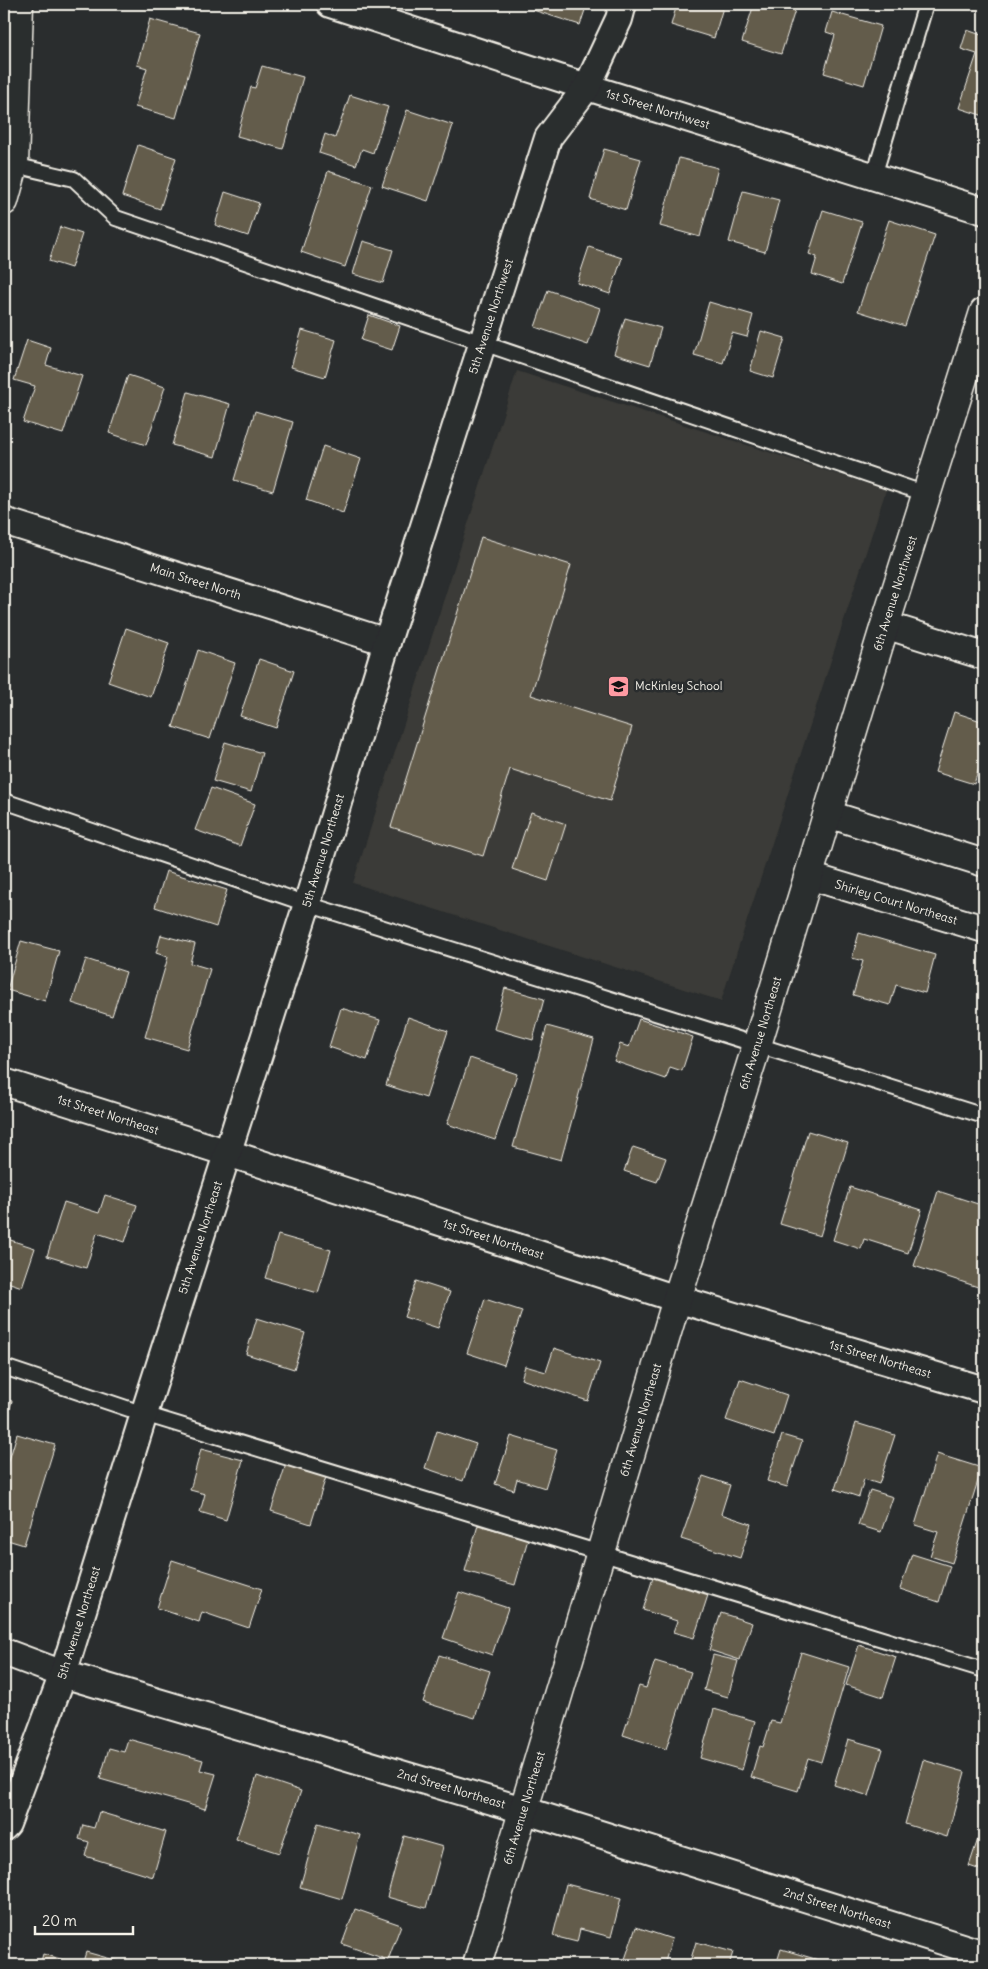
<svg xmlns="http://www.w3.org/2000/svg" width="988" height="1969" viewBox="0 0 988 1969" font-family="Delius,sans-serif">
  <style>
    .built { fill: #3b3b37 }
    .building { fill: #635c4c; stroke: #f4f1e8 }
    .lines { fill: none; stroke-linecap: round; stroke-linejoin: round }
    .service-casing { stroke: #f4f1e8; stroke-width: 18 }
    .minor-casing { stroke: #f4f1e8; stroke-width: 30 }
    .tertiary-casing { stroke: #f4f1e8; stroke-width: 31 }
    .service { stroke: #2a2d2e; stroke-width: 14 }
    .minor { stroke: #2a2d2e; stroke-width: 26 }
    .tertiary { stroke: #2a2d2e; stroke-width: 28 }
    .labels { text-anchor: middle; stroke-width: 5; stroke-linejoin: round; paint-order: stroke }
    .street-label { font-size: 12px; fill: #f4f1e8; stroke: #2a2d2e }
    .poi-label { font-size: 12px; fill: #f4f1e8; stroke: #2a2d2e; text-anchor: start }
  </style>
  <rect width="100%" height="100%" fill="#2a2d2e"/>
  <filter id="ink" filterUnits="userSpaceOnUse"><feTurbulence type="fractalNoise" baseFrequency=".02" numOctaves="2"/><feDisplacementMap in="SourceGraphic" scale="10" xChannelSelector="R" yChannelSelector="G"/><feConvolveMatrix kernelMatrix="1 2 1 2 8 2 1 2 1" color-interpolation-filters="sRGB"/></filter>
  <g filter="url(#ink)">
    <path class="built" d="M 517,371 L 886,490 L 721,1001 L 353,883 Z"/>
    <path class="building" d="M 535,4 L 587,4 L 580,25 L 533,10 Z
      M 677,4 L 724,4 L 714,38 L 671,25 Z
      M 754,4 L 797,4 L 781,54 L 742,42 Z
      M 832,12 L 881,26 L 864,85 L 824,73 L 835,35 L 826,32 Z
      M 150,19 L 200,33 L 176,118 L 135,107 L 147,68 L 137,65 Z
      M 967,30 L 984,36 L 984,116 L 959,108 L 977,54 L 961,49 Z
      M 262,66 L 303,77 L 283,149 L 237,136 L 251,87 L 255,88 Z
      M 350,95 L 388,107 L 373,153 L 362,149 L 356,165 L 319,153 L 325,134 L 335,138 Z
      M 407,110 L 453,125 L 428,201 L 382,186 Z
      M 138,145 L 176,158 L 160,209 L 122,196 Z
      M 604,149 L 641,159 L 626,210 L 590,199 Z
      M 679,158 L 718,168 L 700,237 L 660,226 Z
      M 328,171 L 372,185 L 345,267 L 301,252 Z
      M 743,191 L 779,200 L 765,252 L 729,242 Z
      M 225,192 L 259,203 L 248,236 L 215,225 Z
      M 823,210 L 862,222 L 842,284 L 812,274 L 817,257 L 809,254 Z
      M 889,220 L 935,235 L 905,326 L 858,311 Z
      M 60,227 L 82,234 L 71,268 L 49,261 Z
      M 363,241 L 393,250 L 383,283 L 353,274 Z
      M 589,247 L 622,258 L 610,294 L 577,283 Z
      M 548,290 L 600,308 L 588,345 L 535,327 Z
      M 709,302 L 753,315 L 747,337 L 732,333 L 723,363 L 694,355 Z
      M 369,315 L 400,326 L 392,350 L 361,340 Z
      M 625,318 L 661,328 L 650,365 L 614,354 Z
      M 302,330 L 336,340 L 325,377 L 291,367 Z
      M 761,331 L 785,338 L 773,378 L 750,371 Z
      M 27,340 L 51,348 L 46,365 L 82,376 L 63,434 L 23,422 L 35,386 L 14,380 Z
      M 128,375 L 165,387 L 146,445 L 109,433 Z
      M 188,392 L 230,404 L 215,457 L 172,445 Z
      M 255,411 L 293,422 L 273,491 L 234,480 Z
      M 323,446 L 361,459 L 343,513 L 306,500 Z
      M 481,537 L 571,565 L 531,695 L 632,727 L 610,801 L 510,769 L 483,856 L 391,827 Z
      M 126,628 L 169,643 L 151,697 L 108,682 Z
      M 198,650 L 235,663 L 210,739 L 173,727 Z
      M 259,659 L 294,671 L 276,728 L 240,716 Z
      M 954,712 L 984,722 L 984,752 L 974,784 L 935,772 Z
      M 225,742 L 262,753 L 251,792 L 213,781 Z
      M 211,788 L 255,804 L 240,846 L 195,830 Z
      M 531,812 L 566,824 L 548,881 L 512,869 Z
      M 166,871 L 227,890 L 216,927 L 155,907 Z
      M 859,933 L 935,955 L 925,993 L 896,985 L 890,1005 L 853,995 L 863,961 L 852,958 Z
      M 161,935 L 195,944 L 190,963 L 210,969 L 187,1049 L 145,1037 L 168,957 L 156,953 Z
      M 21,941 L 59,951 L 45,1001 L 7,990 Z
      M 86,959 L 126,972 L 112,1016 L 72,1003 Z
      M 505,988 L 544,999 L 533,1040 L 494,1029 Z
      M 341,1008 L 380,1020 L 367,1060 L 329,1047 Z
      M 408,1017 L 448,1031 L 426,1098 L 386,1085 Z
      M 639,1019 L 693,1037 L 682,1071 L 670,1067 L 666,1079 L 614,1061 L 620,1044 L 629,1047 Z
      M 547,1026 L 594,1039 L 561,1160 L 513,1147 Z
      M 470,1058 L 517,1074 L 495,1140 L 447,1124 Z
      M 808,1131 L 848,1143 L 820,1236 L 780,1224 Z
      M 633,1147 L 666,1158 L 657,1182 L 624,1171 Z
      M 850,1187 L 922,1210 L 908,1253 L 864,1239 L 861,1249 L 833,1240 Z
      M 938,1191 L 984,1206 L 984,1289 L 914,1266 Z
      M 105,1195 L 137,1205 L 125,1242 L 97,1233 L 86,1268 L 47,1256 L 64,1202 L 99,1213 Z
      M 278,1235 L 331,1250 L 318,1293 L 265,1278 Z
      M 4,1238 L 35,1248 L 22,1287 L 4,1281 Z
      M 416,1281 L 450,1292 L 438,1328 L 404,1317 Z
      M 485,1299 L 522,1311 L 504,1365 L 467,1353 Z
      M 257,1318 L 305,1333 L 294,1369 L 246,1354 Z
      M 554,1348 L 600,1363 L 588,1401 L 521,1379 L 525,1366 L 546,1372 Z
      M 740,1379 L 787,1395 L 774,1436 L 726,1420 Z
      M 4,1398 L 12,1401 L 4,1428 Z
      M 856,1423 L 895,1435 L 879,1484 L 864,1479 L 859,1497 L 835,1489 Z
      M 437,1431 L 476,1444 L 463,1481 L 425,1468 Z
      M 17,1434 L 55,1445 L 24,1545 L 4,1539 L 4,1477 Z
      M 782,1435 L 802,1441 L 787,1487 L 767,1481 Z
      M 511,1436 L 557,1450 L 545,1488 L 517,1479 L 514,1490 L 495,1484 Z
      M 201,1449 L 243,1460 L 226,1520 L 200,1512 L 205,1494 L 190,1490 Z
      M 937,1454 L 982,1468 L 952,1563 L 930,1556 L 938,1532 L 915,1525 Z
      M 286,1464 L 326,1477 L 311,1524 L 271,1511 Z
      M 703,1476 L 730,1485 L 721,1514 L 751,1524 L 740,1558 L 681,1539 Z
      M 870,1490 L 893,1497 L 881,1532 L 858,1525 Z
      M 478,1525 L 528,1539 L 515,1585 L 465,1571 Z
      M 912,1554 L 950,1566 L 939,1602 L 900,1589 Z
      M 172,1560 L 262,1589 L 249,1628 L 202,1612 L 199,1622 L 157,1608 Z
      M 655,1571 L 710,1589 L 694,1638 L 673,1632 L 677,1621 L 643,1610 Z
      M 459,1592 L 508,1608 L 492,1655 L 443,1638 Z
      M 721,1613 L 752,1623 L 740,1660 L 709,1650 Z
      M 859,1645 L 896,1657 L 883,1697 L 846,1685 Z
      M 801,1652 L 849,1667 L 821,1762 L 808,1758 L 798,1791 L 751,1777 L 760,1746 L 763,1747 L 771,1721 L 780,1723 Z
      M 439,1655 L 490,1671 L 475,1718 L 423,1702 Z
      M 713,1655 L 738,1661 L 728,1697 L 704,1690 Z
      M 655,1661 L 691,1672 L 666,1749 L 623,1735 L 639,1686 L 646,1688 Z
      M 714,1709 L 755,1721 L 742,1770 L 700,1758 Z
      M 128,1739 L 203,1760 L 200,1770 L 216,1774 L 205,1809 L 100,1779 L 109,1748 L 124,1752 Z
      M 848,1739 L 883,1749 L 869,1796 L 834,1785 Z
      M 923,1760 L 965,1772 L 947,1837 L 905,1824 Z
      M 257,1776 L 301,1791 L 279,1853 L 236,1839 Z
      M 99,1812 L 166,1832 L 153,1877 L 85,1856 L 89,1842 L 79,1839 L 83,1825 L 94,1828 Z
      M 984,1821 L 984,1871 L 969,1866 Z
      M 318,1823 L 360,1835 L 342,1899 L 300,1887 Z
      M 404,1836 L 443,1847 L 426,1908 L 387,1897 Z
      M 566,1884 L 621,1898 L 611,1937 L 580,1929 L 577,1942 L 553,1936 Z
      M 355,1909 L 401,1925 L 388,1960 L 342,1944 Z
      M 636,1927 L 672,1939 L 664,1965 L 623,1965 Z
      M 696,1942 L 733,1952 L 729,1965 L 689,1965 Z
      M 781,1949 L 822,1961 L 820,1965 L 776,1965 Z
      M 86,1952 L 118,1961 L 116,1965 L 82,1965 Z
      M 43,1954 L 82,1965 L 40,1965 Z"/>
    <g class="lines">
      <defs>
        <path id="service" d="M 14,165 L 74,179 L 116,218 L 926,494
          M 874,176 L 926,4
          M 4,801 L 307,904 L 984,1116
          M 4,1367 L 144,1414 L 984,1670"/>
        <g id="minor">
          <path id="s1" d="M 330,4 L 587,87 L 984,211"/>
          <path id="s2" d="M 4,521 L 387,642"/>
          <path d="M 885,625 L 984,656"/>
          <path d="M 828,814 L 984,863"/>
          <path id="s3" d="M 809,876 L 984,929"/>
          <path id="s4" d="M 4,1082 L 228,1153 L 677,1299 L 984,1390"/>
          <path id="s5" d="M 4,1652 L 63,1674 L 523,1810 L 984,1954"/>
          <path id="s6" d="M 4,1827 L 7,1824 L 63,1674 L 144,1414 L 307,904 L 387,642 L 548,138 L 587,87 L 619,19 L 623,4"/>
        </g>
        <g id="tertiary">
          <path d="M 4,201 L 14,165 L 19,4"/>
          <path id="s7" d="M 477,1965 L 677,1299 L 757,1045 L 885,625 L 984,312"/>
        </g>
      </defs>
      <use href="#service" class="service-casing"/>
      <use href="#minor" class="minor-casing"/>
      <use href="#tertiary" class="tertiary-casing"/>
      <use href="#service" class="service"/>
      <use href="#minor" class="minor"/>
      <use href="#tertiary" class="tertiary"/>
    </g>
  </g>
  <defs>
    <symbol id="school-square" viewBox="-11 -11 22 22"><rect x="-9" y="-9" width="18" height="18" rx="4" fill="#ff9aa2" stroke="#2a2d2e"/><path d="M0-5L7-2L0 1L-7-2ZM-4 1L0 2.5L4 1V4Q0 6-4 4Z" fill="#111"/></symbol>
  </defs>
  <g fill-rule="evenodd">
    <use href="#school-square" x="606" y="674" width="25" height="25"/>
  </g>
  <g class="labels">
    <g class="street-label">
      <text dy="4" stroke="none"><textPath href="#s1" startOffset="344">1st Street Northwest</textPath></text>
      <text dy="4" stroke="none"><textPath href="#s6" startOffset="1588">5th Avenue Northwest</textPath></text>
      <text dy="4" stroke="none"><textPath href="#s2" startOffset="201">Main Street North</textPath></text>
      <text dy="4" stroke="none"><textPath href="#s7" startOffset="1434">6th Avenue Northwest</textPath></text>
      <text dy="4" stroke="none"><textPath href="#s6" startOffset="1028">5th Avenue Northeast</textPath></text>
      <text dy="4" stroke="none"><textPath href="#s3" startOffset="91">Shirley Court Northeast</textPath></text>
      <text dy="4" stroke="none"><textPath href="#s7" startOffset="974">6th Avenue Northeast</textPath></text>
      <text dy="4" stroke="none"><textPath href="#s4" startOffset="109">1st Street Northeast</textPath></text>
      <text dy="4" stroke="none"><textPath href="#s6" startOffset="622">5th Avenue Northeast</textPath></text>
      <text dy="4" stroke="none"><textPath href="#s4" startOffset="514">1st Street Northeast</textPath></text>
      <text dy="4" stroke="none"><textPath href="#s4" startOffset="919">1st Street Northeast</textPath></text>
      <text dy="4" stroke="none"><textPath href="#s7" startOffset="569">6th Avenue Northeast</textPath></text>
      <text dy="4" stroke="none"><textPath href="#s6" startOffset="218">5th Avenue Northeast</textPath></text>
      <text dy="4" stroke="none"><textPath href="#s5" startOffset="468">2nd Street Northeast</textPath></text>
      <text dy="4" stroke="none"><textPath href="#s7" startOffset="164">6th Avenue Northeast</textPath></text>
      <text dy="4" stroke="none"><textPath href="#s5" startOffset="872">2nd Street Northeast</textPath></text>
    </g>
    <g class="poi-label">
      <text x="635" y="690">McKinley School</text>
    </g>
  </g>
  <rect width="988" height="1969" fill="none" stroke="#2a2d2e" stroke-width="20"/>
  <rect x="10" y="10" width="968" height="1949" fill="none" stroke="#f4f1e8" stroke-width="2" filter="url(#ink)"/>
  <path d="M35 1926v8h98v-8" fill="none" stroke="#f4f1e8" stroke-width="2.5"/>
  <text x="42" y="1926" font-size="15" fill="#f4f1e8" stroke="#2a2d2e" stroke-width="4" paint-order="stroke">20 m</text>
</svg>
